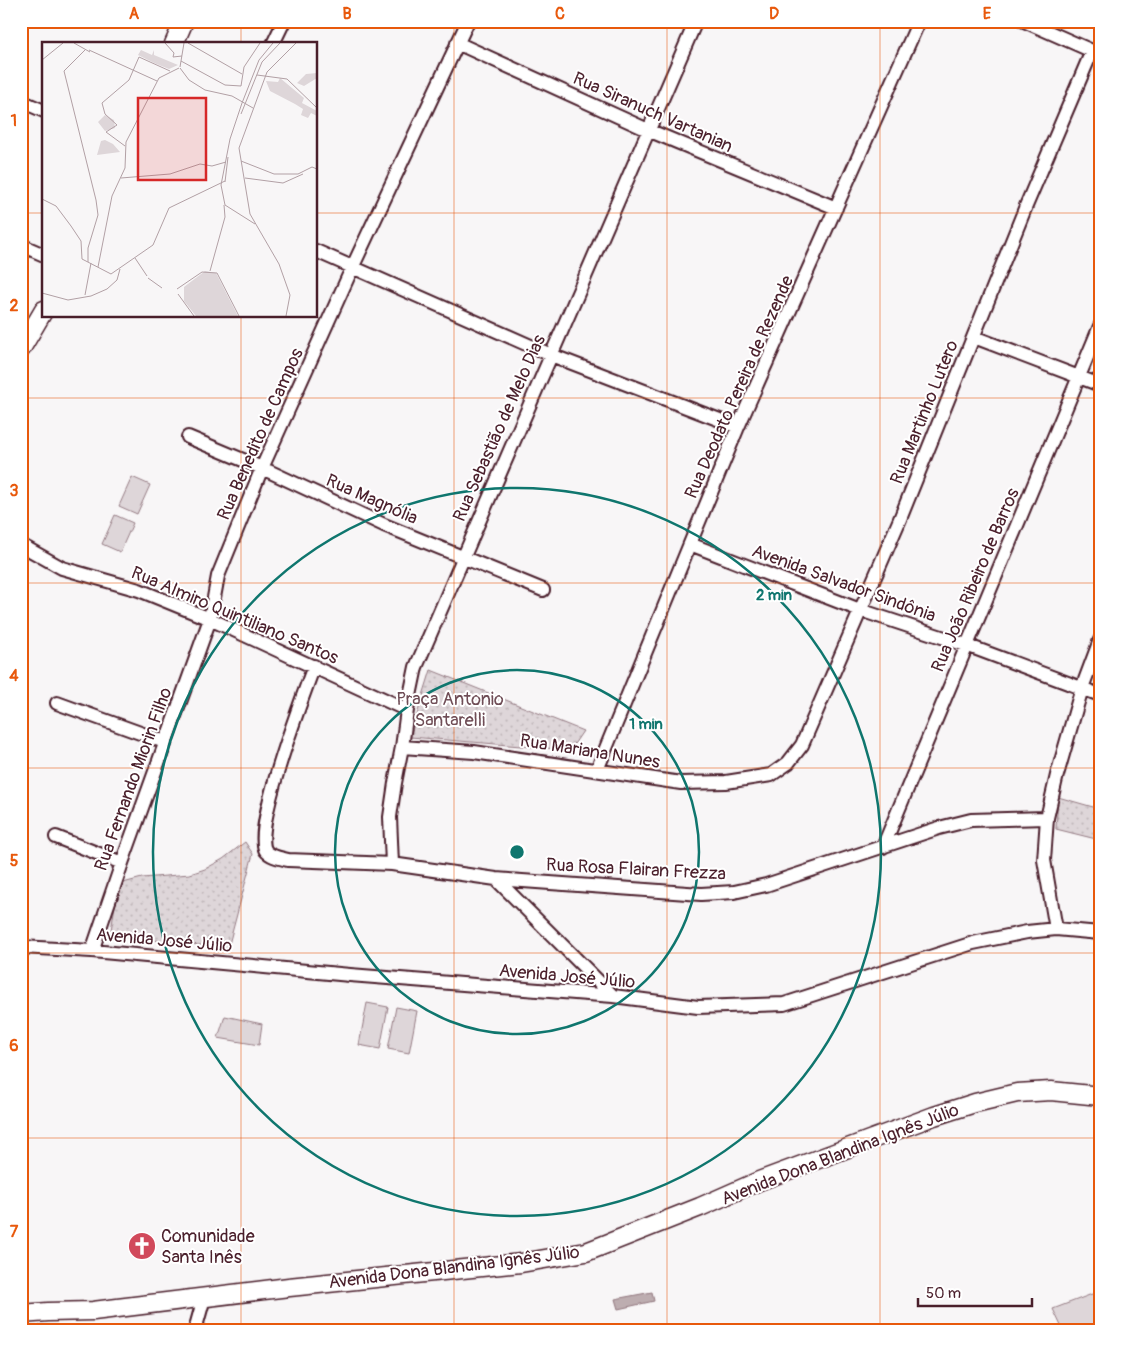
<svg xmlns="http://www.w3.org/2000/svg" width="1121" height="1351" viewBox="0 0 1121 1351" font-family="Pangolin,sans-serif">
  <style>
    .grass { fill: url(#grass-dots); stroke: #947a82 }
    .pitch { fill: #ded6d9; stroke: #947a82 }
    .water { fill: #bdadb0; stroke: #8f747b }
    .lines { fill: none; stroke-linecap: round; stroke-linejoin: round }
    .minor-casing { stroke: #4a1f2b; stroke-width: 16 }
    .secondary-casing { stroke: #4a1f2b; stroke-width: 21 }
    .minor { stroke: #fff; stroke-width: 12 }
    .secondary { stroke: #fff; stroke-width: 18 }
    .grid { fill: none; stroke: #e8590c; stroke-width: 1; stroke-opacity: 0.55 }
    .ring { fill: none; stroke: #0f766e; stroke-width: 2.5 }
    .labels { text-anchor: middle; stroke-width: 4; stroke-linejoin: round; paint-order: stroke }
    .street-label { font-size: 18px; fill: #4a1f2b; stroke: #fff }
    .park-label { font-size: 18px; fill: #6f4d56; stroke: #fff }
    .poi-label { font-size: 18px; fill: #4a1f2b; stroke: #fff; text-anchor: start }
    .inset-road { fill: none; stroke: #b2a0a5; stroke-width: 1 }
    .view { fill: #d62828; fill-opacity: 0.15; stroke: #d62828; stroke-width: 2.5 }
    .inset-edge { fill: none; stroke: #4a1f2b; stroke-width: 2.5 }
    .centre { fill: #0f766e; stroke: #fff; stroke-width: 2.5 }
    .ring-label { font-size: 15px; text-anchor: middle; font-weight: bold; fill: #0f766e; stroke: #fff; stroke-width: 4; stroke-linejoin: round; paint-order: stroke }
    .neatline { fill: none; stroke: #e8590c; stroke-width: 2 }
    .grid-label { font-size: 16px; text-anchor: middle; font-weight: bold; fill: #e8590c }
  </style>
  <defs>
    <pattern id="grass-dots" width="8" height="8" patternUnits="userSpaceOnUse" patternTransform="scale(1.25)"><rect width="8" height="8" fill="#ded6d9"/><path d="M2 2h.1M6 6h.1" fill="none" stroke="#c0b7ba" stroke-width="1.8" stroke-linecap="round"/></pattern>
  </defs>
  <rect width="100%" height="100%" fill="#f8f6f7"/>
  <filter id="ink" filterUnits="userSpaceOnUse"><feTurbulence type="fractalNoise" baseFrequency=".02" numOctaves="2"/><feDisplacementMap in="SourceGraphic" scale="10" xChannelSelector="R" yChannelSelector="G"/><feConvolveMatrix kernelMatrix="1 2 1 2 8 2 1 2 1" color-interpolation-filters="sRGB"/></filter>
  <g filter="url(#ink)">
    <path class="grass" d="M 431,670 L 583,731 L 570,750 L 410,737 Z
      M 1058,797 L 1100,809 L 1100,840 L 1056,829 Z
      M 245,842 L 253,854 L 228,948 L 116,936 L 111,930 L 115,906 L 123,883 L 142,878 L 190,874 L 205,869 L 223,859 Z"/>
    <path class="pitch" d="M 132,477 L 150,485 L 137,514 L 119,506 Z
      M 115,515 L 133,523 L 120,552 L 102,544 Z
      M 367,1003 L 388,1007 L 380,1049 L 359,1045 Z
      M 396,1007 L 417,1011 L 409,1053 L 388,1049 Z
      M 225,1016 L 262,1024 L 259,1045 L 218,1038 Z
      M 1100,1291 L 1100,1330 L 1063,1330 L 1053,1309 Z"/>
    <path class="water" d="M 652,1292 L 654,1301 L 618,1309 L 615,1299 Z"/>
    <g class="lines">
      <defs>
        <path id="minor" d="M 1024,21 L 1099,54
          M 457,43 L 648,130 L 836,208
          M 273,44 L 284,21
          M 21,101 L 44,111
          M 21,245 L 44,255
          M 316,251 L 551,355 L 738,427
          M 974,337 L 1100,385
          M 188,437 L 262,468 L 384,525 L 543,590
          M 690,544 L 860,610 L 966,645 L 1100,695
          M 21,545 L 62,568 L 139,590 L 210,619 L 407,710
          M 314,666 C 304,693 251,832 266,851 C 271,857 281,858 288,860 L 392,864 L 496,879 L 701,894 L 734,892 L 766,885 L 939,828 L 971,820 L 1047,818
          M 57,703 L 165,742
          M 402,747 L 474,752 L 681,783 L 726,782 L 771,775 L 788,763 L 802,745 L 900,519 L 1026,206 L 1092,51
          M 597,770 L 738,427 L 919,21
          M 56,837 L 122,863
          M 883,847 L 1100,326
          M 392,864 L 390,817 L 395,783 L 402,747 L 407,710 L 416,667 L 696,21
          M 496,879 L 613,996
          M 1056,929 L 1044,860 L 1047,818 L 1057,775 L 1082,688 L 1100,640
          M 21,947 L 92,951 L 350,975 L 613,996 L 698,1007 L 784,1004 L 973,943 L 1027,932 L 1056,929 L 1100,933
          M 92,951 L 122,863 L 210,619 L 218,576 L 262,468 L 353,266 L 468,21
          M 195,1330 L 204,1298"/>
        <path id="secondary" d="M 174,44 L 184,21
          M 21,349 L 44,310
          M 21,1314 L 48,1312 L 93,1311 L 289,1287 L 521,1263 L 586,1252 L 700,1207 L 759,1181 L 934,1116 L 975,1103 L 1017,1093 L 1051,1091 L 1100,1096"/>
      </defs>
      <use href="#minor" class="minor-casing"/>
      <use href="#secondary" class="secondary-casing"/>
      <use href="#minor" class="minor"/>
      <use href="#secondary" class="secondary"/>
    </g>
  </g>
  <path class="grid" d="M 241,21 L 241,44M 454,21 L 454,1330M 667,21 L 667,1330M 880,21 L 880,1330M 21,213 L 44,213M 316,213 L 1100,213M 241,316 L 241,1330M 21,398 L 1100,398M 21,583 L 1100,583M 21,768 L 1100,768M 21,953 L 1100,953M 21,1138 L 1100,1138"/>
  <g class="ring">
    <circle cx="517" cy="852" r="182"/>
    <circle cx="517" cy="852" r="364"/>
  </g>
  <defs>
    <symbol id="church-disc" viewBox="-11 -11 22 22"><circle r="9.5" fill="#d1495b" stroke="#fff"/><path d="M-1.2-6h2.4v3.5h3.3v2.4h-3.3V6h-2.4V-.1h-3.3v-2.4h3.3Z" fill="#fff"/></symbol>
  </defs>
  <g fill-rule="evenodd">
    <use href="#church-disc" x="126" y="1230" width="32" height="32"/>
  </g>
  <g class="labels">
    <g class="street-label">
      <text transform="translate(653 112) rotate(24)" y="6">Rua Siranuch Vartanian</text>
      <text transform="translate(739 387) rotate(-66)" y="6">Rua Deodato Pereira de Rezende</text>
      <text transform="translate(924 412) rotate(-68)" y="6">Rua Martinho Lutero</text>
      <text transform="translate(499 428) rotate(-66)" y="6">Rua Sebastião de Melo Dias</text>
      <text transform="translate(260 434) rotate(-66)" y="6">Rua Benedito de Campos</text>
      <text transform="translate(372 499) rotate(24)" y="6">Rua Magnólia</text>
      <text transform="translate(975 580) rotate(-67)" y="6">Rua João Ribeiro de Barros</text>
      <text transform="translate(844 583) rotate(20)" y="6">Avenida Salvador Sindônia</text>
      <text transform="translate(235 615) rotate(23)" y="6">Rua Almiro Quintiliano Santos</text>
      <text transform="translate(590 751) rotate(9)" y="6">Rua Mariana Nunes</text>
      <text transform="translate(133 779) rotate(-70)" y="6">Rua Fernando Miorin Filho</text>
      <text transform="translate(636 869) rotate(3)" y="6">Rua Rosa Flairan Frezza</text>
      <text transform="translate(164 940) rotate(5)" y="6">Avenida José Júlio</text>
      <text transform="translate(567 976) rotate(5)" y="6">Avenida José Júlio</text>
      <text transform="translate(840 1154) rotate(-21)" y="6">Avenida Dona Blandina Ignês Júlio</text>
      <text transform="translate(454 1267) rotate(-7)" y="6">Avenida Dona Blandina Ignês Júlio</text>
    </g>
    <g class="park-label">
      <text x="450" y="705">Praça Antonio<tspan x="450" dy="21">Santarelli</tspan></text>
    </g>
    <g class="poi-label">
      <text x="161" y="1242">Comunidade<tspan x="161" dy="21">Santa Inês</tspan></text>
    </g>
  </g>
  <g transform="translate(42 42)">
    <rect width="275" height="275" fill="#f8f6f7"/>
    <path d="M 99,8 L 110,13 L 112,8 L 112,13 L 136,23 L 127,27 L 112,21 L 96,13 ZM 63,73 L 72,78 L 73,86 L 63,89 L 56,80 ZM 163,229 L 174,231 L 196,274 L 154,274 L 142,259 L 142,245 Z" fill="#ded6d9"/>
    <path d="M 275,31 L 275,36 L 262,44 L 255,41 L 264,32 ZM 238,36 L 262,56 L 260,61 L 275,69 L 275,74 L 269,71 L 266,76 L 259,73 L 261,67 L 253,62 L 228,49 L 224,39 L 236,40 ZM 63,98 L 71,102 L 78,110 L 55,113 L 59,99 Z" fill="#ded6d9"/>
    <path class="inset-road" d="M 32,1 L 48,10M 123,1 L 132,11 L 131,15 L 140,14M 146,1 L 200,32M 44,7 L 22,29 L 54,158 L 56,173 L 46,206 L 46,220M 47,8 L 115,39M 0,18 L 21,1M 139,19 L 183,43 L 199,44 L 202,25 L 218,1M 138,25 L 142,1M 138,26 L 147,38 L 163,48 L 190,54 L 211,66M 215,33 L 245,37 L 275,66M 199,72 L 220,20 L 238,1M 83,104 L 64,90 L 75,83 L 63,72 L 60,61 L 87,38 L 97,15 L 128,29M 199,119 L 232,132 L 256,132 L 270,125 L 275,127M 79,136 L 128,132 L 158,122 L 170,124 L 184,120M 203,136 L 241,141 L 261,132M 183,140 L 186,115M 0,157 L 14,164 L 29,184 L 39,199 L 40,217 L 69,232 L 111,203 L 127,166 L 183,139M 213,182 L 183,163 L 179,143 L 188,97 L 200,61 L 217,18 L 231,1M 93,216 L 105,234M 56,225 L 70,154 L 83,126 L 84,100 L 117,36 L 137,26M 168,229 L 183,175 L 182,163M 106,236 L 120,246M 135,247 L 160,230 L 175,231 L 197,274M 0,251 L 26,258 L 49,254 L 65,247 L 75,238 L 78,227M 136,252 L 152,274M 43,253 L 49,221M 244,274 L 248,253 L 237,222 L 208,172 L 197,106 L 225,30 L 254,1"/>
    <path class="view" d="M 96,56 L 164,56 L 164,138 L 96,138 Z"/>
    <rect width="275" height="275" class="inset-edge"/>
  </g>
  <circle cx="517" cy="852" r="8" class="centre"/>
  <g class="ring-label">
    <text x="774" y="600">2 min</text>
    <text x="646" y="729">1 min</text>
  </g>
  <rect width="1121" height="1351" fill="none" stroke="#fff" stroke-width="55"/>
  <path d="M918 1298v8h114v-8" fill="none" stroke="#4a1f2b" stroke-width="2.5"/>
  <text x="926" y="1298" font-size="15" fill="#4a1f2b" stroke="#ffffff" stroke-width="4" paint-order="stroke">50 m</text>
  <rect x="28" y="28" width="1066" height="1296" class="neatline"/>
  <g class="grid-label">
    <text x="134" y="19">A</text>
    <text x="347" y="19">B</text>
    <text x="560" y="19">C</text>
    <text x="774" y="19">D</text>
    <text x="987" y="19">E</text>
    <text x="14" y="126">1</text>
    <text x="14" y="311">2</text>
    <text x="14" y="496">3</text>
    <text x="14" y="681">4</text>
    <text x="14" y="866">5</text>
    <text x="14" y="1051">6</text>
    <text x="14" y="1237">7</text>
  </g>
</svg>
